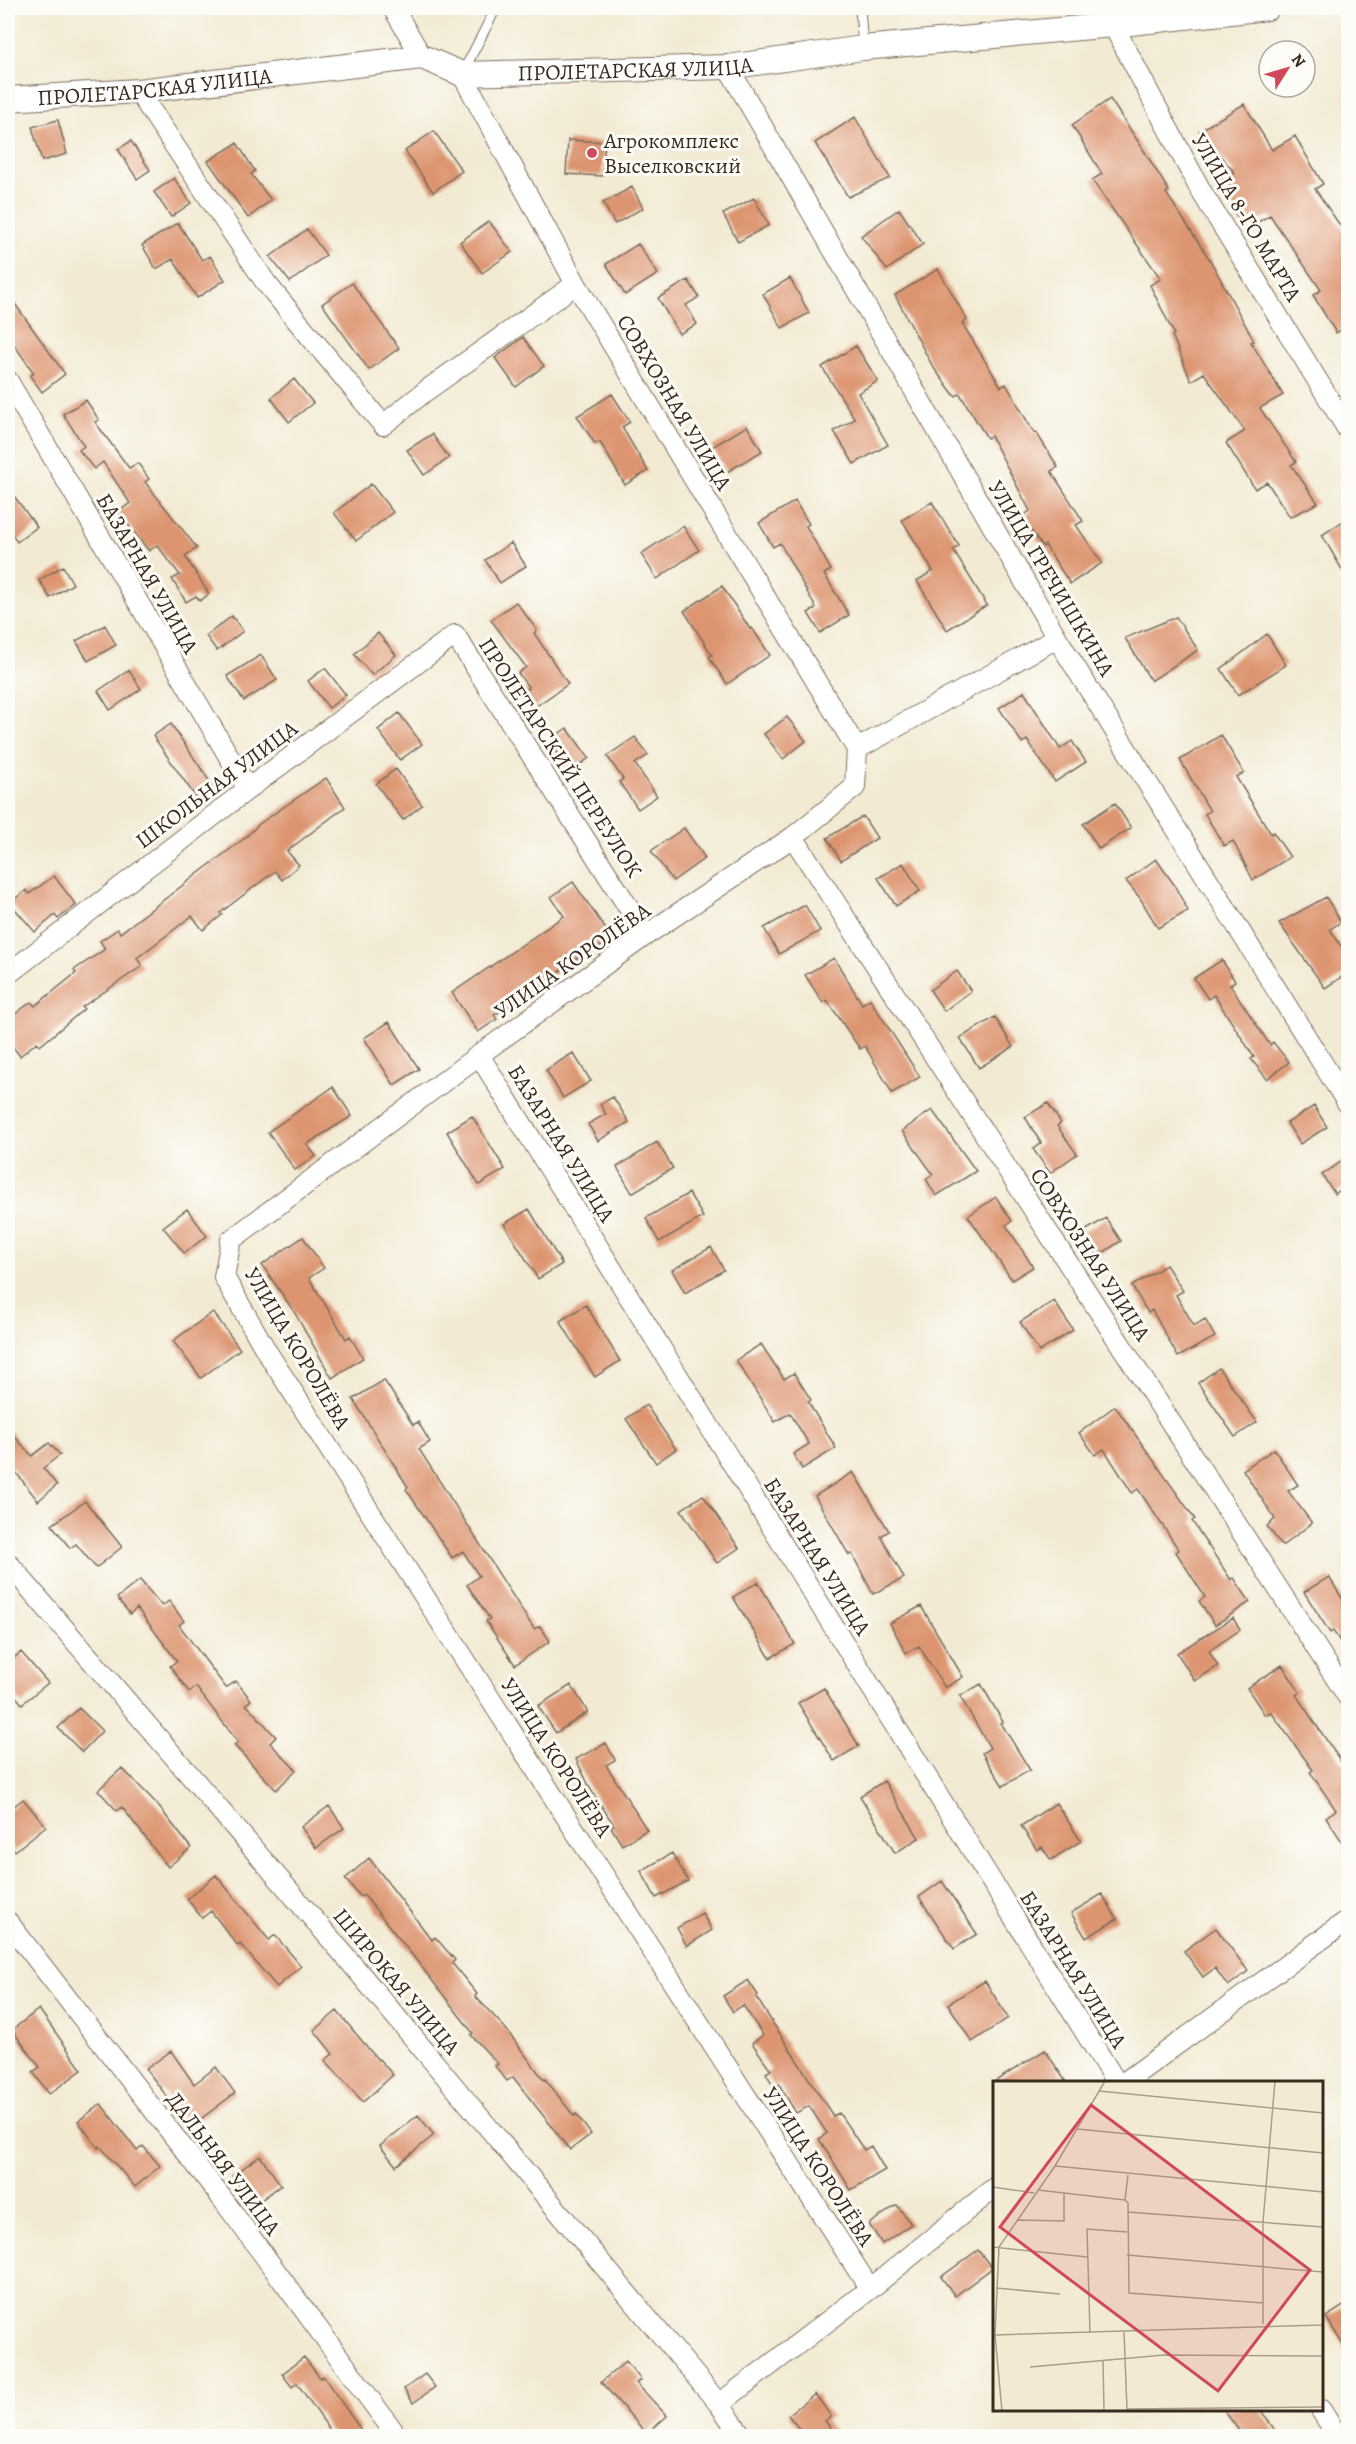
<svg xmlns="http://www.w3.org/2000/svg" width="1356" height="2444" viewBox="0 0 1356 2444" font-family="Alegreya,serif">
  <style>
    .building { fill: #dd9571 }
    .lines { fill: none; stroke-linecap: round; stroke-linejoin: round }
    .service-casing { stroke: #7b6d5d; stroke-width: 11 }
    .minor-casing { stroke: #7b6d5d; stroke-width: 22 }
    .tertiary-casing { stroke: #7b6d5d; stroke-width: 26 }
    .service { stroke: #fff; stroke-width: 9 }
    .minor { stroke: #fff; stroke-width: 20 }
    .tertiary { stroke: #fff; stroke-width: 24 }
    .poi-dot { fill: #d1495b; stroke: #fdfcf7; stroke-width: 2 }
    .labels { text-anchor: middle; stroke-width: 6; stroke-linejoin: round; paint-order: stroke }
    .street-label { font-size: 22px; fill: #3b2a1e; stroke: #fdfcf7 }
    .poi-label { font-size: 22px; fill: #3b2a1e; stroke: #fdfcf7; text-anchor: start }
    .inset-road { fill: none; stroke: #a99d8b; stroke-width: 1.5 }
    .view { fill: #d1495b; fill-opacity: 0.15; stroke: #d1495b; stroke-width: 3 }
    .inset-edge { fill: none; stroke: #3b2a1e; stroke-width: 3 }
  </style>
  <rect width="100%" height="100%" fill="#fdfcf7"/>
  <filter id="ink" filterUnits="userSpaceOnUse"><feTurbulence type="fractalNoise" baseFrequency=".0167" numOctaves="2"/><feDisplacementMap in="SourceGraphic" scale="12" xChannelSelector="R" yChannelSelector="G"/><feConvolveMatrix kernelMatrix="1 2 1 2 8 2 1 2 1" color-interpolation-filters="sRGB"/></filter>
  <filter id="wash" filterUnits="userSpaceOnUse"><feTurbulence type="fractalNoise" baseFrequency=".008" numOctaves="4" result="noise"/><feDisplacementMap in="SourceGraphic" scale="24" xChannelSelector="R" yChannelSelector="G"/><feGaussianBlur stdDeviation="1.35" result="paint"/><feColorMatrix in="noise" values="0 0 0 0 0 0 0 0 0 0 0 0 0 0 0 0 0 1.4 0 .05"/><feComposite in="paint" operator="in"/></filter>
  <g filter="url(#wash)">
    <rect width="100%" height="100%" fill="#f2ead3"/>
    <g id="blocks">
      <path class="building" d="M 1110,99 L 1143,149 L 1169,191 L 1166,193 L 1210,260 L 1254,341 L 1251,342 L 1283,395 L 1260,408 L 1296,462 L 1291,465 L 1318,503 L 1290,517 L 1267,482 L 1255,489 L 1226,443 L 1245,431 L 1204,373 L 1191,381 L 1172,335 L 1174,334 L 1150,285 L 1161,279 L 1092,180 L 1102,174 L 1072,125 Z
        M 1244,104 L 1272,150 L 1295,136 L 1323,184 L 1315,189 L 1348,237 L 1348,326 L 1336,333 L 1313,295 L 1321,290 L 1270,215 L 1246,229 L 1217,185 L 1235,173 L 1199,131 Z
        M 855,117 L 890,178 L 848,197 L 815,143 Z
        M 58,120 L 67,154 L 42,161 L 32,127 Z
        M 434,131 L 462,171 L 433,192 L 405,151 Z
        M 568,140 L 605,142 L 602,176 L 566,174 Z
        M 131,141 L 150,170 L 137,179 L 118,149 Z
        M 237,143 L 255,171 L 251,174 L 271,200 L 248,218 L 208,161 Z
        M 174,178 L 191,203 L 171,217 L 154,192 Z
        M 632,187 L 643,208 L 615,224 L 603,203 Z
        M 754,198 L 769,225 L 738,242 L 723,214 Z
        M 899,209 L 923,244 L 887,270 L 861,236 Z
        M 489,221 L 512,252 L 482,273 L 460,242 Z
        M 178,223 L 202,260 L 210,256 L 225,280 L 197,298 L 173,259 L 156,269 L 142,245 Z
        M 307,229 L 326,255 L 290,282 L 270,257 Z
        M 638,244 L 658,274 L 625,295 L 606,264 Z
        M 938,269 L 967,320 L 962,323 L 1001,387 L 1006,384 L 1034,433 L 1036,432 L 1058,467 L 1051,471 L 1083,521 L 1076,525 L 1102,563 L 1070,584 L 1045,545 L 1043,547 L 1021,517 L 1030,511 L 991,436 L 987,438 L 960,394 L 955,396 L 933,367 L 895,295 Z
        M 790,278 L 809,313 L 782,328 L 763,294 Z
        M 688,280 L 699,297 L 686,305 L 697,324 L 679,334 L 658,298 Z
        M 352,283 L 399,348 L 369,370 L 322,304 Z
        M 8,294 L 65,374 L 42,392 L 30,376 L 34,373 L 8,336 Z
        M 523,337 L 544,366 L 516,387 L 495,358 Z
        M 856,346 L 878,381 L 858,393 L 888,445 L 854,464 L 834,431 L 855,419 L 822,367 Z
        M 294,379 L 313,403 L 289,422 L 271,398 Z
        M 612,394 L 630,422 L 622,427 L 648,471 L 625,485 L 600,442 L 595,444 L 577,416 Z
        M 86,400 L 99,420 L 95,422 L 129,468 L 138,463 L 149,479 L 145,482 L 197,548 L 185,556 L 209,594 L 200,601 L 196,596 L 186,602 L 172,579 L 180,575 L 157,545 L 149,551 L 118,512 L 130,503 L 103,462 L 94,469 L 79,450 L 84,446 L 63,414 Z
        M 747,426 L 762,451 L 727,472 L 712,447 Z
        M 432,434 L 449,458 L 424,475 L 407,450 Z
        M 371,484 L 393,512 L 356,541 L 334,513 Z
        M 8,488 L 37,527 L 17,542 L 8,529 Z
        M 795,501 L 809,524 L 806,526 L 831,570 L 824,574 L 849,615 L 820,633 L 808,613 L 816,608 L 780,543 L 773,547 L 759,523 Z
        M 932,502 L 959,546 L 953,550 L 987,605 L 947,630 L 917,581 L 933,571 L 902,520 Z
        M 1348,518 L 1348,580 L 1322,535 Z
        M 683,526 L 699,550 L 657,579 L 641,554 Z
        M 511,543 L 526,566 L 500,583 L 485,560 Z
        M 63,566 L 73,584 L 50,598 L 39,580 Z
        M 722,586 L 750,629 L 752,628 L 770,655 L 727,684 L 709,657 L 712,655 L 684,611 Z
        M 516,602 L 537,630 L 534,633 L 568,684 L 532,709 L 521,694 L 529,688 L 518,673 L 526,667 L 491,620 Z
        M 232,616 L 243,631 L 217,651 L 206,636 Z
        M 1176,617 L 1198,650 L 1151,681 L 1125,638 Z
        M 105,625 L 116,645 L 88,661 L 76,641 Z
        M 378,633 L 396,655 L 372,675 L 354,654 Z
        M 1267,634 L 1286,665 L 1238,695 L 1221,669 Z
        M 261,655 L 277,680 L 244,701 L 227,676 Z
        M 325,668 L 346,695 L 329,708 L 308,681 Z
        M 129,670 L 141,689 L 110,710 L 98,691 Z
        M 1024,692 L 1060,749 L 1072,741 L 1086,762 L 1055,782 L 1027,740 L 1022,743 L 999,708 Z
        M 399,713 L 422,744 L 400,760 L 378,730 Z
        M 787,717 L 806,741 L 783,759 L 764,734 Z
        M 171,724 L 219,795 L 202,806 L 153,736 Z
        M 567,728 L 589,758 L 570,772 L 548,741 Z
        M 1221,735 L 1244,773 L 1236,777 L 1271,834 L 1273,832 L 1290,857 L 1253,880 L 1233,841 L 1224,846 L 1205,814 L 1210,811 L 1180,760 Z
        M 635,737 L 648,755 L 635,764 L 657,796 L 638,809 L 619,782 L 623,779 L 607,756 Z
        M 396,769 L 422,805 L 403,820 L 376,784 Z
        M 326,778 L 345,807 L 287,851 L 299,865 L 282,880 L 275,871 L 220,913 L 222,915 L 203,930 L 192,916 L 137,958 L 142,966 L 82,1007 L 84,1009 L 40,1046 L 37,1042 L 20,1056 L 8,1041 L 8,1022 L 15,1014 L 31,1002 L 35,1006 L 76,973 L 74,970 L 105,949 L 100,941 L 118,929 L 120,933 L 246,837 L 259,824 Z
        M 1115,803 L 1131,828 L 1099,849 L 1083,824 Z
        M 863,816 L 877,838 L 841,861 L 827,838 Z
        M 684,828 L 705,858 L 673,881 L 651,851 Z
        M 1156,859 L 1173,883 L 1188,911 L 1158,928 L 1140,898 L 1126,881 Z
        M 903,863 L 920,891 L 896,906 L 878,878 Z
        M 54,876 L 76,905 L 58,919 L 55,915 L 35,932 L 10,903 L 26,890 L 29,894 Z
        M 573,882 L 612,938 L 591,953 L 588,950 L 528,995 L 494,1015 L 497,1019 L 478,1032 L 452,993 L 564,916 L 551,897 Z
        M 1326,897 L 1341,922 L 1330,929 L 1348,957 L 1348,973 L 1325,988 L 1279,923 Z
        M 805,905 L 820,931 L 779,954 L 764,928 Z
        M 834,958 L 862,1004 L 870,999 L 920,1077 L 892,1093 L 865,1046 L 860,1049 L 827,1000 L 823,1003 L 805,975 Z
        M 1222,960 L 1235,981 L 1230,985 L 1270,1045 L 1273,1042 L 1289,1062 L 1267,1079 L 1251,1059 L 1254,1057 L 1214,995 L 1208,999 L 1194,978 Z
        M 957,971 L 971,991 L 944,1011 L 930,990 Z
        M 995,1017 L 1013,1047 L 979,1068 L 960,1038 Z
        M 389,1022 L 419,1069 L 394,1085 L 364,1038 Z
        M 573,1053 L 591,1081 L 563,1098 L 546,1070 Z
        M 333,1087 L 352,1116 L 307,1144 L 316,1156 L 295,1170 L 268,1132 Z
        M 613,1097 L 629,1122 L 598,1141 L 588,1124 L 606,1114 L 600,1104 Z
        M 1048,1103 L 1061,1123 L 1057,1126 L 1077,1154 L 1050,1173 L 1033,1149 L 1041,1143 L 1025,1117 Z
        M 1314,1106 L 1327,1127 L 1300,1144 L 1287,1123 Z
        M 932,1110 L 976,1171 L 936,1196 L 926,1179 L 933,1174 L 902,1131 Z
        M 472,1116 L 505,1169 L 479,1185 L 447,1132 Z
        M 657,1142 L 673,1168 L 632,1193 L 617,1167 Z
        M 1348,1157 L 1348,1184 L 1335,1194 L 1322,1175 Z
        M 689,1193 L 703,1217 L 659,1242 L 646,1218 Z
        M 996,1197 L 1012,1221 L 1006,1225 L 1033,1267 L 1012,1280 L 968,1216 Z
        M 187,1209 L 207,1236 L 184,1253 L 163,1227 Z
        M 529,1209 L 562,1264 L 538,1279 L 504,1224 Z
        M 1106,1218 L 1121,1241 L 1098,1256 L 1083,1232 Z
        M 303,1237 L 324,1268 L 309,1278 L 346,1339 L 350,1336 L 363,1358 L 332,1378 L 293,1310 L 262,1265 Z
        M 711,1247 L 724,1270 L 685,1293 L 672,1270 Z
        M 1166,1265 L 1183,1291 L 1176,1295 L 1194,1326 L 1205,1319 L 1215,1337 L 1178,1357 L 1152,1310 L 1148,1313 L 1132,1286 Z
        M 1054,1301 L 1073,1330 L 1039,1352 L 1020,1322 Z
        M 586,1305 L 620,1361 L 595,1377 L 560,1321 Z
        M 213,1312 L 240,1349 L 201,1378 L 173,1341 Z
        M 761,1344 L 784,1379 L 794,1373 L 811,1400 L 808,1402 L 836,1448 L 802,1469 L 793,1454 L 809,1444 L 790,1413 L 775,1422 L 736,1360 Z
        M 1219,1368 L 1257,1422 L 1235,1437 L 1198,1383 Z
        M 384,1380 L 413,1425 L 418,1422 L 430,1442 L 419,1449 L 534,1629 L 540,1626 L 550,1641 L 515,1665 L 486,1621 L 490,1619 L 467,1585 L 479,1576 L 463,1551 L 452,1558 L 406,1489 L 408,1487 L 353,1399 Z
        M 646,1405 L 676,1449 L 656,1463 L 626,1419 Z
        M 1115,1406 L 1195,1519 L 1192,1521 L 1231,1580 L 1234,1578 L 1250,1602 L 1215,1625 L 1199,1601 L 1205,1597 L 1176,1552 L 1179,1550 L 1138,1489 L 1132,1493 L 1104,1449 L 1095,1455 L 1079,1433 Z
        M 8,1429 L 32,1456 L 49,1443 L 60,1455 L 43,1468 L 57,1485 L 38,1501 L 8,1462 Z
        M 1274,1449 L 1298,1485 L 1288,1491 L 1312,1523 L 1282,1546 L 1267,1526 L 1275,1519 L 1243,1470 Z
        M 853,1472 L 889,1531 L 881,1536 L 904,1578 L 873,1594 L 852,1554 L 849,1555 L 815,1496 Z
        M 703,1495 L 739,1548 L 717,1563 L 681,1510 Z
        M 85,1501 L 122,1547 L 96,1568 L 76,1544 L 70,1548 L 52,1525 Z
        M 1329,1577 L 1348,1608 L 1348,1653 L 1333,1631 L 1330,1633 L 1304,1592 Z
        M 140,1580 L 162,1606 L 169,1601 L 184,1621 L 179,1625 L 226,1688 L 236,1681 L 251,1700 L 246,1704 L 276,1737 L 270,1743 L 296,1770 L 276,1790 L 234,1745 L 238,1742 L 196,1687 L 189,1692 L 170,1666 L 177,1661 L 137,1608 L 130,1614 L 117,1598 Z
        M 758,1582 L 795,1644 L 770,1658 L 733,1597 Z
        M 921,1606 L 963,1677 L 945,1688 L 919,1646 L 906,1653 L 890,1623 Z
        M 1233,1618 L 1240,1630 L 1209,1651 L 1218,1666 L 1195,1681 L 1177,1653 Z
        M 21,1652 L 48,1683 L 22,1704 L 8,1687 L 8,1663 Z
        M 1282,1665 L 1300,1692 L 1296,1695 L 1348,1772 L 1348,1851 L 1326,1817 L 1336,1810 L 1310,1772 L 1313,1770 L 1271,1712 L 1265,1715 L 1247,1688 Z
        M 981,1684 L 1003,1722 L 1001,1723 L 1030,1770 L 1003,1786 L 982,1753 L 990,1748 L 960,1696 Z
        M 571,1685 L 588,1712 L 556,1733 L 538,1706 Z
        M 824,1688 L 859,1746 L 834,1761 L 798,1703 Z
        M 79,1708 L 102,1731 L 82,1752 L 58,1728 Z
        M 606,1743 L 615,1760 L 606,1765 L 647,1830 L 622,1845 L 611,1827 L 614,1825 L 591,1790 L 576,1759 Z
        M 122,1768 L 156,1803 L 191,1848 L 168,1867 L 122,1807 L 117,1811 L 98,1790 Z
        M 884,1781 L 919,1838 L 895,1853 L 860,1796 Z
        M 23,1799 L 46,1826 L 15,1851 L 8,1842 L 8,1811 Z
        M 1056,1803 L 1081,1841 L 1051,1860 L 1042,1847 L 1037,1850 L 1021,1826 Z
        M 329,1806 L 344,1828 L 316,1848 L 301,1827 Z
        M 672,1853 L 688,1881 L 656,1898 L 641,1871 Z
        M 369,1858 L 432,1940 L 435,1937 L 455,1960 L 452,1963 L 477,1994 L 475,1996 L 505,2028 L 544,2080 L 545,2079 L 574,2116 L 576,2114 L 591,2134 L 570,2150 L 513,2077 L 507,2081 L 495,2066 L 498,2064 L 471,2035 L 473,2033 L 413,1956 L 364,1895 L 361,1897 L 345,1879 Z
        M 216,1875 L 269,1940 L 275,1935 L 301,1966 L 277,1987 L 240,1944 L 238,1946 L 211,1911 L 202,1918 L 187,1899 Z
        M 942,1881 L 977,1934 L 954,1949 L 919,1897 Z
        M 1102,1894 L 1117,1919 L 1086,1938 L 1071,1913 Z
        M 702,1913 L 712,1930 L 687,1946 L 677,1928 Z
        M 1216,1928 L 1248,1971 L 1228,1986 L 1215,1968 L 1203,1977 L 1184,1951 Z
        M 748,1980 L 758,1995 L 756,1997 L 833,2116 L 839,2113 L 864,2150 L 871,2146 L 885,2170 L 851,2190 L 819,2139 L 827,2133 L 809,2106 L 796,2113 L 779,2084 L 774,2087 L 766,2073 L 771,2070 L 752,2043 L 763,2035 L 743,2005 L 733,2012 L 723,1996 Z
        M 985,1981 L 1008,2018 L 972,2042 L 948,2004 Z
        M 39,2009 L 82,2070 L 49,2094 L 33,2072 L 40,2067 L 12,2030 Z
        M 337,2011 L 378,2060 L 379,2059 L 393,2075 L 363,2102 L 325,2060 L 333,2054 L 314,2030 Z
        M 1045,2050 L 1066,2082 L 994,2082 Z
        M 171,2051 L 194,2084 L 216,2067 L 235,2093 L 190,2127 L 146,2069 Z
        M 101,2104 L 137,2151 L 143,2146 L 160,2166 L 135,2187 L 100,2146 L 98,2148 L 78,2121 Z
        M 418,2115 L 434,2135 L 396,2166 L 380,2146 Z
        M 260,2156 L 281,2185 L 253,2206 L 232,2176 Z
        M 897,2205 L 911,2224 L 882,2244 L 869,2224 Z
        M 978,2250 L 992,2268 L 955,2296 L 941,2277 Z
        M 1348,2303 L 1348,2353 L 1326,2317 Z
        M 304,2357 L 320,2378 L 323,2376 L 361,2430 L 351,2436 L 334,2436 L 297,2383 L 292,2387 L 282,2374 Z
        M 626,2361 L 641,2380 L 636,2383 L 667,2416 L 647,2434 L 601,2382 Z
        M 425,2374 L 435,2387 L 413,2403 L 404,2389 Z
        M 815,2394 L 831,2416 L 825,2421 L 838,2436 L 805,2436 L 788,2415 Z
        M 1223,2409 L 1260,2409 L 1279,2436 L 1243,2436 Z"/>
    </g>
  </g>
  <g filter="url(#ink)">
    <use href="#blocks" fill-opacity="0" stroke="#7b6d5d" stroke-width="1.5"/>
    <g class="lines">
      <defs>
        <path id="service" d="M 860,8 L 863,48
          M 463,72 L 496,8"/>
        <path id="minor" d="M 393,8 L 422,57
          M 1113,25 L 1201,191 L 1348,430
          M 728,67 L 1057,638 L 1348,1104
          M 462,74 L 576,284 L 857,749
          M 138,91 L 266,283 L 383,425 L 427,390 L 576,284
          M 8,381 L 248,789
          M 793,837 L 1348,1697
          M 8,974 L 248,789 L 455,635 L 646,935
          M 479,1055 L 1116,2082
          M 8,1563 L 346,1957 L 719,2404 L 742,2436
          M 8,1922 L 221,2197 L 397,2436
          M 1125,2082 L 1348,1920
          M 870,2289 L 267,1352 L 224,1277 L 231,1240 L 479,1055 L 646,935 L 793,837 L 855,787 L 857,749 L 1057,638
          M 719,2404 L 870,2289 L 994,2188
          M 1321,2410 L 1337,2436"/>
        <g id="tertiary">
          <path id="s1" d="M 8,99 L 138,91 L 422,57 L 462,74 L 728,67 L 863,48 L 1113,25 L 1267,8"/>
        </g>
      </defs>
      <use href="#service" class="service-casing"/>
      <use href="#minor" class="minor-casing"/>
      <use href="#tertiary" class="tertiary-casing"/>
      <use href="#service" class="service"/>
      <use href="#minor" class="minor"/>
      <use href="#tertiary" class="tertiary"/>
    </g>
  </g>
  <circle class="poi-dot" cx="592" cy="153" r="6"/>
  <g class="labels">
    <g class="street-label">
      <text dy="8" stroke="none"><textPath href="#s1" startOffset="633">ПРОЛЕТАРСКАЯ УЛИЦА</textPath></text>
      <text dy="8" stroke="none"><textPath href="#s1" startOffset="147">ПРОЛЕТАРСКАЯ УЛИЦА</textPath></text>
      <text transform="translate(1247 217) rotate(59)" y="8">УЛИЦА 8-ГО МАРТА</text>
      <text transform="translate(675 402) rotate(59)" y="8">СОВХОЗНАЯ УЛИЦА</text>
      <text transform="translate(148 573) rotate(60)" y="8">БАЗАРНАЯ УЛИЦА</text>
      <text transform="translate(1052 578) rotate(59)" y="8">УЛИЦА ГРЕЧИШКИНА</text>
      <text transform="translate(561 757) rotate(57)" y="8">ПРОЛЕТАРСКИЙ ПЕРЕУЛОК</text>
      <text transform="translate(216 784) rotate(-37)" y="8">ШКОЛЬНАЯ УЛИЦА</text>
      <text transform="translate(572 960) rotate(-35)" y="8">УЛИЦА КОРОЛЁВА</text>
      <text transform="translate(562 1143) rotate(58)" y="8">БАЗАРНАЯ УЛИЦА</text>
      <text transform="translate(1091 1254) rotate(57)" y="8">СОВХОЗНАЯ УЛИЦА</text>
      <text transform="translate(298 1348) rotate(59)" y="8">УЛИЦА КОРОЛЁВА</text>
      <text transform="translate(818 1556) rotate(58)" y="8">БАЗАРНАЯ УЛИЦА</text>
      <text transform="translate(557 1757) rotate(57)" y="8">УЛИЦА КОРОЛЁВА</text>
      <text transform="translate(1074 1969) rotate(58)" y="8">БАЗАРНАЯ УЛИЦА</text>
      <text transform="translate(397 1981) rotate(50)" y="8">ШИРОКАЯ УЛИЦА</text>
      <text transform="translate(224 2163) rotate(53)" y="8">ДАЛЬНЯЯ УЛИЦА</text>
      <text transform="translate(819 2166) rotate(57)" y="8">УЛИЦА КОРОЛЁВА</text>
    </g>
    <g class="poi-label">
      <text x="604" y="148">Агрокомплекс<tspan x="604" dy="25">Выселковский</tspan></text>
    </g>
  </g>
  <g transform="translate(993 2081)">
    <rect width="330" height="330" fill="#f2ead3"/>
    <path class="inset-road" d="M 106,10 L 330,32M 84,48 L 330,72M 62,85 L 330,111M 135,94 L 132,119 L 135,122 L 136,212 L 270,222M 0,106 L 41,112M 45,109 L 132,119M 135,131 L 330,146M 24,139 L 71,140 L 71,113M 0,166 L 94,176M 134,174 L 330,191M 3,207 L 67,213M 270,243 L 270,141 L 282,0M 131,251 L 134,328 L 330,326M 97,252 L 94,148 L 134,151M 2,254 L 330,244M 110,279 L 111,329M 37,286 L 171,274 L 330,275M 9,330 L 2,254 L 6,166 L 62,85 L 112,0M 97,330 L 134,330"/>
    <path class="view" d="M 98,24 L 317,189 L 225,310 L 7,146 Z"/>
    <rect width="330" height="330" class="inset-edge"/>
  </g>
  <rect width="1356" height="2444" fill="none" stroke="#fdfcf7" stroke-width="30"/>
  <g transform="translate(1287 69) rotate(53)"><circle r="28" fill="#fdfcf7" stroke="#afa8a0" stroke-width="1.5"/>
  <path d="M0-4.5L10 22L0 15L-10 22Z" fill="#d1495b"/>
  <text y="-9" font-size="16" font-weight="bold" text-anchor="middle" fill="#3b2a1e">N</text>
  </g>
</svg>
